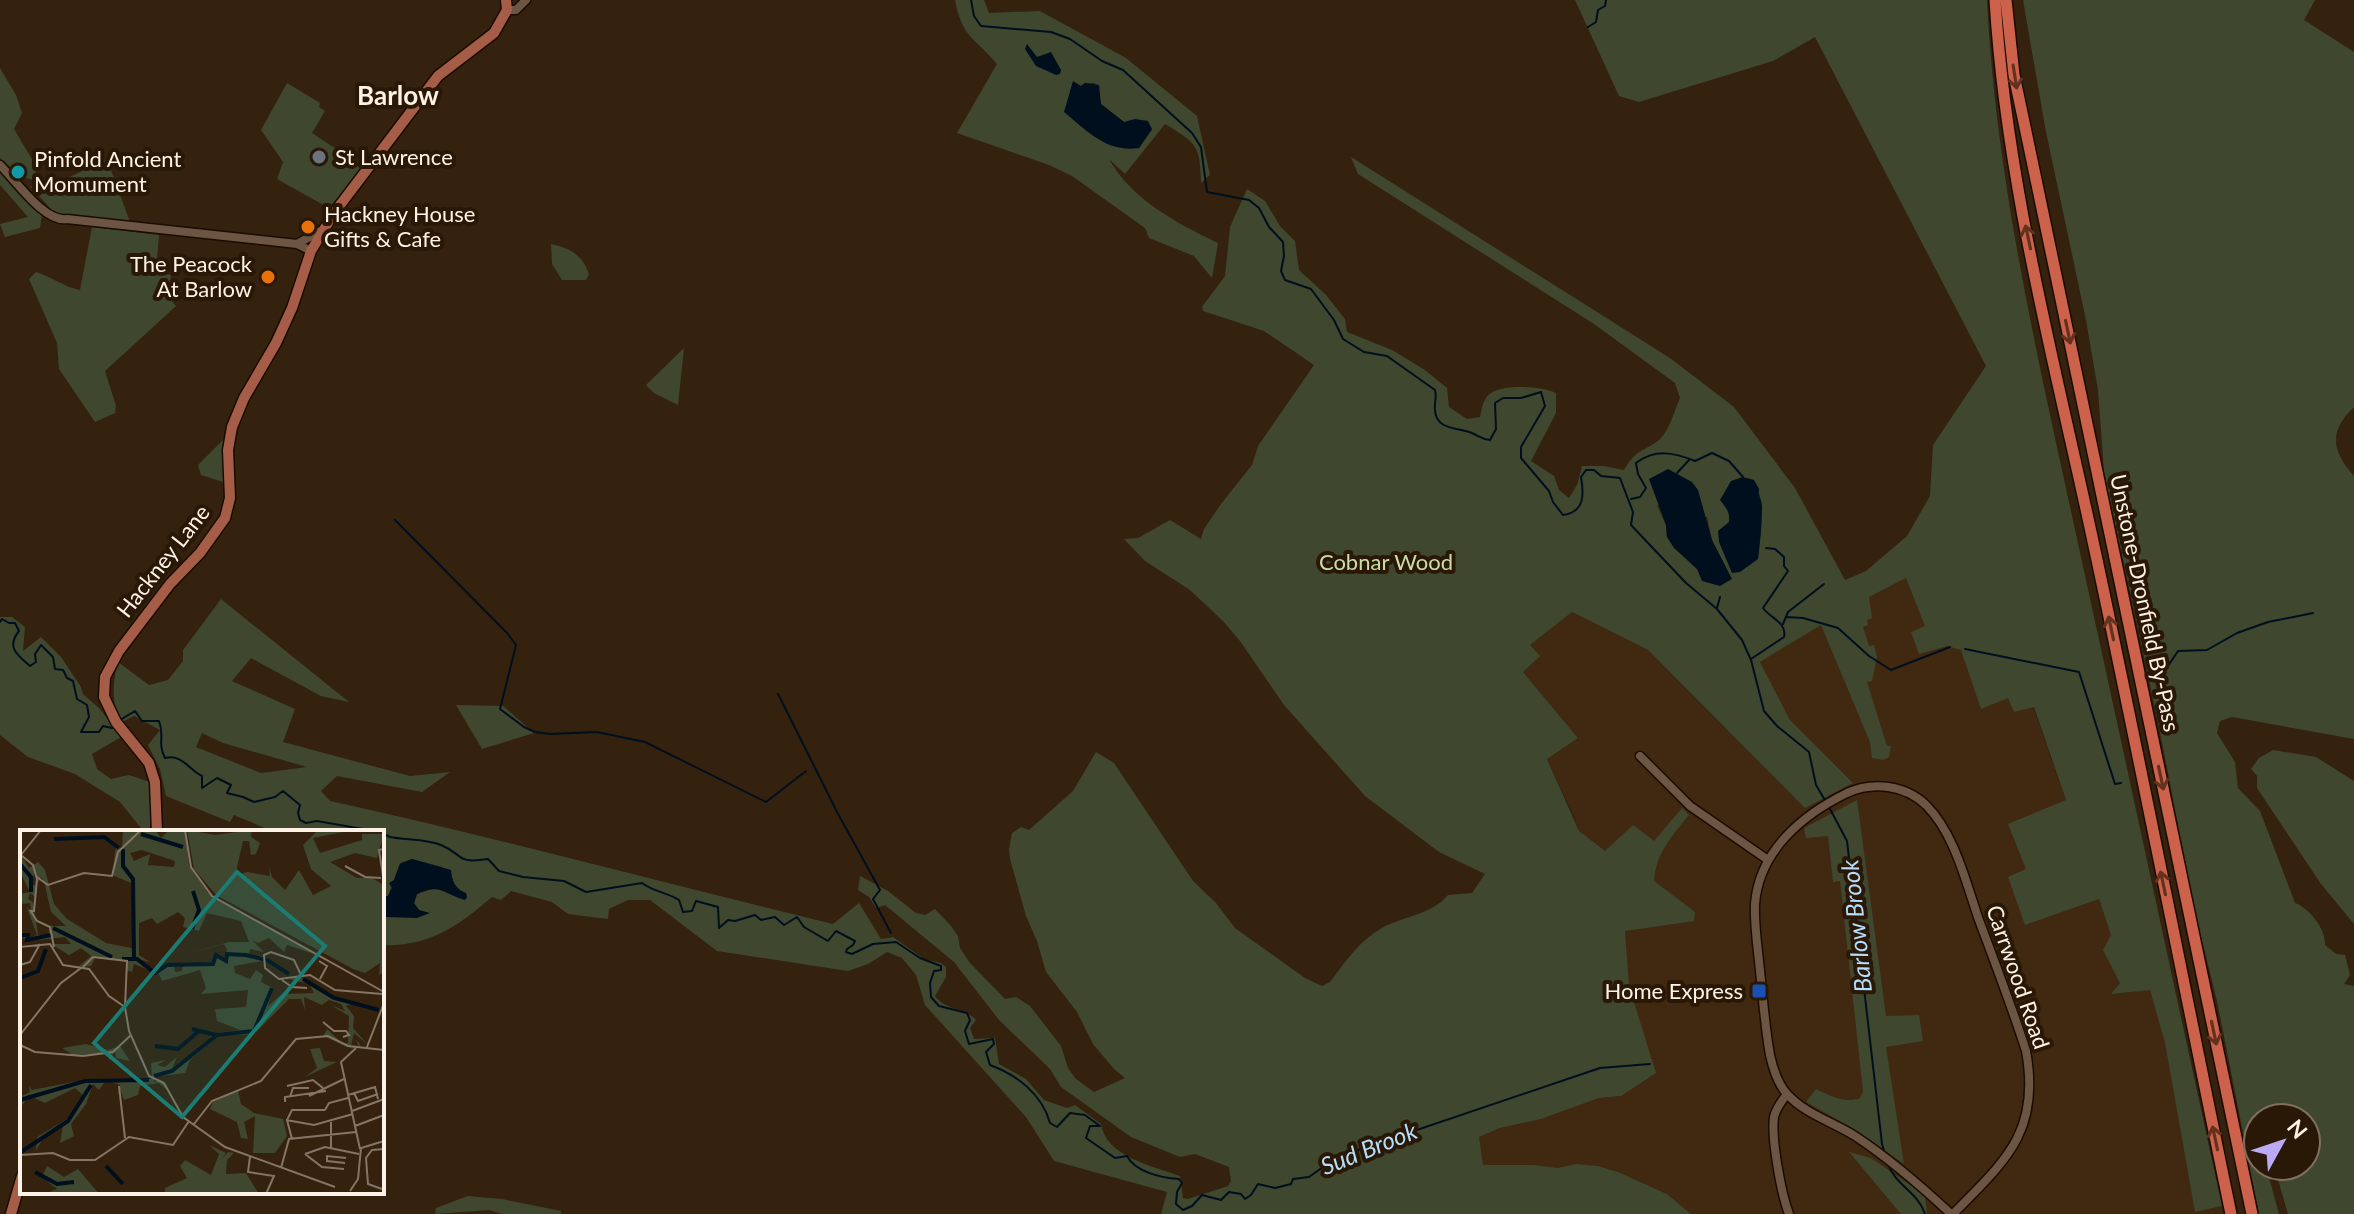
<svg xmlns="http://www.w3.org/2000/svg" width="2354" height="1214" viewBox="0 0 2354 1214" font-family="Lato,sans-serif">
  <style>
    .built { fill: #412911 }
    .green { fill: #3f472f; fill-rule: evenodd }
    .water { fill: #000f1e }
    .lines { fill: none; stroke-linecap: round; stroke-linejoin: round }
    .stream { stroke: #000f1e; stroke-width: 2 }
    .minor-casing { stroke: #1b0b00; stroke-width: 11 }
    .major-casing { stroke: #1b0b00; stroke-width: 13 }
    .highway-casing { stroke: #1b0b00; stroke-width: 14 }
    .minor { stroke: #6c5643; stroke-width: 8 }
    .major { stroke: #a65d48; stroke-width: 10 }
    .highway { stroke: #cd624c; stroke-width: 11 }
    .oneway { stroke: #63321e }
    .worship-dot { fill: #6b7280; stroke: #2a1806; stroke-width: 3 }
    .culture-dot { fill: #0f9aa8; stroke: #2a1806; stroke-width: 3 }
    .food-dot { fill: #e8710a; stroke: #2a1806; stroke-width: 3 }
    .transit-dot { fill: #1a4fb4; stroke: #2a1806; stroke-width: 3 }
    .labels { text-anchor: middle; stroke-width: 8; stroke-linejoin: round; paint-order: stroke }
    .poi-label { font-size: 22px; fill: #fef1e6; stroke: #2a1806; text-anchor: start }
    .street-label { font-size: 22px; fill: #fef1e6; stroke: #2a1806 }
    .park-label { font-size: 22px; fill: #cadda8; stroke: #2a1806 }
    .water-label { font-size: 24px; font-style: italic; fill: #b6defc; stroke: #2a1806 }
    .quarter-label { font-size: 26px; font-weight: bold; fill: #fef1e6; stroke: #2a1806 }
    .inset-river { fill: none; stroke: #000f1e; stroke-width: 4 }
    .inset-road { fill: none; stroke: #857565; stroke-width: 2 }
    .view { fill: #1b7c74; fill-opacity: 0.15; stroke: #1b7c74; stroke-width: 4 }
    .inset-edge { fill: none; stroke: #fef1e6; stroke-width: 4 }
  </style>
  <rect width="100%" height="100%" fill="#34220f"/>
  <path class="built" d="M 1936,563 L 2020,669 L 2014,712 L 2033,707 L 2066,801 L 2111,935 L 2120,983 L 2112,994 L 2150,989 L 2165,1043 L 2195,1211 L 2222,1206 L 2223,1214 L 1927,1214 L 1925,1195 L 1897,1206 L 1901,1214 L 1691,1214 L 1667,1194 L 1618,1172 L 1598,1166 L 1576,1164 L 1558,1168 L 1534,1165 L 1483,1165 L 1478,1137 L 1500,1128 L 1541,1119 L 1599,1098 L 1621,1096 L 1656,1073 L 1575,818 L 1547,759 L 1578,738 L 1523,672 L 1530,645 L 1572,612 L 1648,650 L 1805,807 L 1853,782 L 1790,720 L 1760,662 L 1856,603 Z"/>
  <path class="green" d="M 955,0 L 984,0 L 989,13 L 1040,11 L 1126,58 L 1197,116 L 1210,175 L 1201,183 C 1200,146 1198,144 1165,124 L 1125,174 L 1109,159 C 1131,199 1178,224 1218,243 L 1212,278 L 1194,256 L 1149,238 L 1145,228 L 1072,176 L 1049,165 L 957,133 L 997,64 C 974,37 962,37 955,0 ZM 1085,83 L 1095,83 L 1101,104 L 1124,122 L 1152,130 L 1139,148 L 1081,86 Z
    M 1575,0 L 1987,0 C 1996,185 2040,367 2079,548 C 2127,767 2174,986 2222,1206 L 2195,1212 L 2165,1043 L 2150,990 L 2111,994 L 2120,983 L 2103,950 L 2111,935 L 2099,899 L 2025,925 L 2008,877 L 2026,869 L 2008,824 L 2066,800 L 2034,707 L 2014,712 L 2008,698 L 1981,709 L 1961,650 L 1947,646 L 1919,654 L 1911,632 L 1925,626 L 1906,578 L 1869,597 L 1872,618 L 1867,620 L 1868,625 L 1863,627 L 1869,646 L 1874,645 L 1877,657 L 1872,681 L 1867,682 L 1887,746 L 1891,746 L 1889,757 L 1883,760 L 1872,758 L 1870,742 L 1821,625 L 1760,662 L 1790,720 L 1853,783 L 1805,808 L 1648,650 L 1572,612 L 1530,645 L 1540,656 L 1523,672 L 1578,738 L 1547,759 L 1579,831 L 1605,851 L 1633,825 L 1654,841 L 1682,808 L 1689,815 C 1672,836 1656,853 1654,881 L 1695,912 L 1694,921 L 1625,931 L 1629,986 L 1656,1073 L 1621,1096 L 1599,1098 L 1541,1119 L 1500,1128 L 1479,1137 L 1483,1165 L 1534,1165 L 1558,1168 L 1576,1164 L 1598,1166 L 1618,1172 L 1667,1194 L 1691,1214 L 1161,1214 L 1167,1192 L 1054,1161 L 1026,1117 L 925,1005 L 916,975 L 902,958 L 887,952 L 868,964 L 848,971 L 717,951 L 650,900 L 628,900 L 609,909 L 608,919 L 568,914 L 552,902 L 511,891 L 501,900 L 492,897 C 458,926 429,947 382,945 L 382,913 L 386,917 L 425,913 L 419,910 L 414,904 L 417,894 L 435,888 L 465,900 L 442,867 L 412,859 L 400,863 L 388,896 L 382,896 L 382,832 L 274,832 L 234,815 L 230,822 L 166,796 L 160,769 L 148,745 L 160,730 L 134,716 L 120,723 C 112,703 112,683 118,662 L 149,685 L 168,680 L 183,661 L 183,650 L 221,599 L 349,702 L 321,696 L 251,658 L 232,681 L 295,709 L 283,742 L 410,776 L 450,772 L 422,792 L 337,776 L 321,791 L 330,801 C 498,838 665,883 833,924 L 859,903 L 881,939 L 893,937 L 924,959 L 941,963 L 946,967 L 946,977 L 935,996 C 946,1011 964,1007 976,1020 L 970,1028 L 974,1039 L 995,1038 L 999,1064 L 1026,1079 L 1044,1100 L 1067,1108 L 1075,1105 L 1101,1124 C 1106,1157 1153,1166 1180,1176 L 1183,1198 L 1188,1199 L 1228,1186 L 1231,1181 L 1229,1167 L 1195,1154 L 1180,1157 L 1131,1137 L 1061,1087 L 1050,1069 L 999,1020 L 954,962 L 885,905 L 876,908 L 869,897 L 858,890 L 860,876 L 888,891 L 916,913 L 925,915 L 935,909 L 951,926 L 958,936 L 960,948 L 970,963 L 1005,999 L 1016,997 L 1030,1006 L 1061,1046 L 1068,1068 L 1076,1079 L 1094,1092 L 1125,1078 L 1114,1069 L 1093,1044 L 1077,1012 L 1046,972 L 1037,941 L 1026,916 L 1010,859 L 1009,849 L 1012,833 L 1021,827 L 1029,830 L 1073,791 L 1096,752 L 1114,763 L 1193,881 L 1216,903 L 1235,928 L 1305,978 L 1322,986 L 1330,982 C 1345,962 1360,940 1382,928 C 1404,916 1433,914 1448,895 L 1472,893 L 1485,874 L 1439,852 L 1365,796 L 1284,705 L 1240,641 L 1223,621 L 1190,590 L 1145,561 L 1124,539 L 1138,538 L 1170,520 L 1201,539 L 1204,529 L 1221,504 L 1252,465 L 1258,446 L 1314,365 L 1264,331 L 1203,311 L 1202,307 L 1225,276 L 1230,227 L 1247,189 L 1265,201 L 1280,226 L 1295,241 L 1299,270 L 1326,295 L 1345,319 L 1347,332 L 1392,350 L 1425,370 L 1447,388 L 1449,407 L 1467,419 L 1480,417 C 1482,408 1483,398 1491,393 C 1504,384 1542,386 1556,393 L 1556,413 L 1531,461 L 1554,476 L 1559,490 L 1569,498 L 1577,485 L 1582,466 L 1603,466 L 1624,470 C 1637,448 1642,453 1659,440 C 1669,432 1675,409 1680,398 L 1675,383 L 1594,324 L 1358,174 L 1351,157 L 1670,358 L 1734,407 L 1795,488 L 1845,580 L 1866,571 L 1907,536 L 1930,496 L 1933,445 L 1986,366 L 1815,37 L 1773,61 L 1639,102 L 1619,96 ZM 1657,505 L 1707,517 L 1712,540 L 1731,579 L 1667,537 L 1666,525 ZM 1729,511 L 1761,525 L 1758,558 L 1739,572 ZM 202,733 L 223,743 L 307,767 L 261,773 L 196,747 Z
    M 2023,0 L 2315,0 L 2304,20 L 2354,52 L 2354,407 C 2328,432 2332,451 2354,476 L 2354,739 L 2232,717 L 2220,721 L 2217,733 L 2235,762 L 2238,788 L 2260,811 L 2295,903 C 2309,908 2326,929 2325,945 L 2336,954 L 2345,955 L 2350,975 L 2344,984 L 2354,986 L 2354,1214 L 2288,1214 L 2274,1166 L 2306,1166 L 2306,1118 L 2258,1118 L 2258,1166 L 2266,1166 L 2279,1214 L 2259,1214 L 2217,1001 L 2195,912 L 2159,727 L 2104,471 L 2098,390 L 2086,320 L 2046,132 Z
    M 0,68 L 16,95 L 22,113 L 14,129 L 36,166 L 35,180 L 20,177 L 23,172 L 19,167 L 14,171 L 0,158 Z
    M 287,83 L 320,103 L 319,107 L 325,111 L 312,133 L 363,167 L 329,208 L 277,179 L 283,162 L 261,130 Z
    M 107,159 L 130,222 L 59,218 L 30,186 L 36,188 L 48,184 L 51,186 Z
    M 0,172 L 42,215 L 40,228 L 5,237 L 0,224 L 28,217 L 0,185 Z
    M 92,227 L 159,235 L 156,272 L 171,275 L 168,296 L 176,306 L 105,371 L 116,406 L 115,413 L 95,422 L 59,369 L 57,343 L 29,279 L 36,272 C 52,277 64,287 80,290 Z
    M 551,244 C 570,248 584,256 589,275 L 586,280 L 562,280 L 552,264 Z
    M 684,348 L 678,405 L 654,393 L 646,385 Z
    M 224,439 L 226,483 L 201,475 L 198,465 Z
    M 0,617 L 12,617 L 25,627 L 23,651 L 41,637 L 61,657 L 81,687 L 83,694 L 100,709 L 121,737 L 92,754 L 97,769 L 111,779 L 129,775 L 150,782 L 150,832 L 140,832 L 141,828 L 120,802 L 75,774 L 28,757 L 0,735 Z
    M 456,705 L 503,706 L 534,733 L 482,749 Z
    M 2273,750 L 2316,757 L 2354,781 L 2354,924 L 2321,884 L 2257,788 L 2257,776 L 2251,769 L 2259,758 Z
    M 1857,800 L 1886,1016 L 1919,1015 L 1923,1041 L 1886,1047 L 1904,1164 L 1850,1127 L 1806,1102 L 1816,1089 C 1831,1096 1844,1104 1860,1098 L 1863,1091 L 1840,881 L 1833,882 L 1828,836 L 1806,838 L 1804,828 Z
    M 1849,1152 L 1871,1158 L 1925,1195 L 1927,1214 L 1901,1214 Z
    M 468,1196 L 502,1199 L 561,1211 L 561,1214 L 502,1214 L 489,1210 L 435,1214 L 436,1208 Z"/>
  <path class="water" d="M 1027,44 L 1037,57 L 1051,52 L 1061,70 L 1060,74 L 1056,75 L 1036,66 L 1025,49 Z
    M 1073,81 L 1081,86 L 1085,83 L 1099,85 L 1101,104 L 1124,122 L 1135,119 L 1148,121 L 1152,129 L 1139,148 C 1107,153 1087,131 1064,112 Z
    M 1668,469 L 1692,482 L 1698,490 L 1712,540 L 1732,579 L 1720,586 L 1702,581 L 1697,569 L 1674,548 L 1667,537 L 1666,525 L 1649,479 Z
    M 1743,477 L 1754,480 L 1759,489 C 1758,497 1763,501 1762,509 C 1762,526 1760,542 1758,559 L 1740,572 L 1732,573 L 1719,542 L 1718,531 L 1729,522 C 1730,511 1726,508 1720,500 L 1731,481 Z
    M 412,859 L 451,870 C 452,881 455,889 466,893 L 467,897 L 465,900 C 443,894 442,883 417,894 L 414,903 L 419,910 L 430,913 L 417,918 L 385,917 L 382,913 L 382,896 L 388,896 L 392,888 L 389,883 L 394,880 L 400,864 Z"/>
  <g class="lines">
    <path class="stream" d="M 971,0 L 974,16 L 981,26 L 1051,32 L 1070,39 L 1102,61 L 1123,70 L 1192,133 L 1201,147 L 1207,192 L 1249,200 L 1259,208 L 1269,227 L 1283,242 L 1284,256 L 1281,271 L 1285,280 L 1311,289 L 1334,320 L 1343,339 L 1364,352 L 1387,356 L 1435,390 C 1437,398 1434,403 1435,410 C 1436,431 1459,427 1472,433 C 1479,436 1481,439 1490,440 L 1496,429 L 1495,403 L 1503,398 L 1521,398 L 1541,392 L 1545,406 L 1521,447 L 1521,458 L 1549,491 L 1553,502 L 1563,515 C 1585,512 1584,494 1581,477 L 1586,470 L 1594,470 L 1601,476 L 1620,478 L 1633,512 L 1631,525 L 1686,583 L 1717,609 L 1742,640 L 1751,660 L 1764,711 L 1777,726 L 1809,752 L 1816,785 L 1826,802
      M 1588,27 L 1596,22 L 1598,10 L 1605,6 L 1606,0
      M 1677,473 L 1689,460
      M 1631,499 L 1640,497 L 1646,488 L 1638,474 L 1636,463 C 1655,449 1673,452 1695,461 L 1712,453 L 1729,461 L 1743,477
      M 395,520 L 508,634 L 516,645 L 500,709 L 524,727 L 535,732 L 550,734 L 597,732 L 645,742 L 766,802 L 806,771
      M 1717,608 L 1720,597
      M 1786,617 L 1803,618 L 1838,628 L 1869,656 L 1891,670 L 1950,647
      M 0,622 L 2,619 L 9,623 L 15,623 L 19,631 C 6,647 17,655 30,666 L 36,662 L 35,654 L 41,645 L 53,657 L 55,669 L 63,670 L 67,678 L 73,681 L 77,699 L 87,705 L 89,717 L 81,732 L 99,732 L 103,726 L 112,728 L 115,725
      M 1783,624 L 1788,612 L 1824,584
      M 1965,649 L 2079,672 L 2115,784 L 2121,783
      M 1751,659 L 1784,637 C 1787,622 1771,619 1763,608 L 1788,571 L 1784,566 L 1784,557 L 1775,549 L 1766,548
      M 2151,675 L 2168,666 L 2178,651 L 2207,650 L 2237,633 L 2268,622 L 2313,613
      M 778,694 L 837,812 L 880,890 L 873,899 L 891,933
      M 120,720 L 135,711 L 142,721 L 159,721 C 165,736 157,743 165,758 C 182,754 187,768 202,776 L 202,788 L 217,778 L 231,785 L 227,793 L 243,797 L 254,802 L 275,797 L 283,791 L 300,805 L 298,813 L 300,820 L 306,823 L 317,821 L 380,832
      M 1829,807 L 1847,841 L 1882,1144 L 1885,1154
      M 382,833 L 390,837 C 405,840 427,839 441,845 C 465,855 455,864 488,859 L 499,871 L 523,877 L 564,881 L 586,892 L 642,883 C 654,892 666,892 679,900 L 683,912 L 692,911 L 696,901 L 718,907 L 719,928 L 728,920 L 735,921 L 755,915 L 761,920 L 775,917 L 784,925 L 797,917 L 804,927 L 828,941 L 836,931 L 855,941 L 853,945 L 847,949 L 846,952 L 852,954 L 873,944 L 896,942 L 920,958 L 941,966 L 941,970 L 934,971 L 930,983 L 931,997 L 939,1006 L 967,1013 L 970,1020 L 965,1031 L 969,1044 L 993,1039 L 994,1044 L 986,1052 L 990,1065 C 1017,1075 1042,1094 1050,1123 L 1057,1127 L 1070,1113 L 1085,1115 L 1100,1126 L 1090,1126 L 1086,1138 L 1115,1158 L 1127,1156 C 1135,1172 1162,1178 1179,1179 L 1182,1183 L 1177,1192 L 1176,1204 L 1183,1210 L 1192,1206 L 1202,1195 L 1221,1200 L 1229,1192 L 1241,1194 L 1245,1199 L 1251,1195 L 1258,1184 L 1275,1188 L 1291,1184 L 1293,1179 L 1309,1177 L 1337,1157 L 1600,1068 L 1650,1064
      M 1888,1164 C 1895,1185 1918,1192 1925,1214"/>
    <defs>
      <path id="minor" d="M 507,10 L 516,10 L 526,0
        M 0,165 C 16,181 45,223 67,219 L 297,244 L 311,251
        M 297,244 L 324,229
        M 1640,756 L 1690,806 L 1768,860
        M 1787,1094 C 1782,1101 1776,1108 1774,1117 C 1771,1138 1781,1193 1789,1214
        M 1951,1214 C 1921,1186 1890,1159 1855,1136 C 1833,1122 1805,1114 1787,1094 C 1778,1084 1773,1069 1770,1055 C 1765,1027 1763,999 1760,971 C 1758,949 1754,926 1755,904 C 1759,851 1802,815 1847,793 C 1873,781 1905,785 1926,805 C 1955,834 1966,883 1979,920 C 1995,963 2012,1007 2026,1051 C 2041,1132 2005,1161 1953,1214"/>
      <path id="major" d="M 157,832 L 155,782 L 149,763 L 116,722 L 104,697 L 105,677 L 119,651 L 170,584 L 200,553 L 225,518 L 230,498 L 228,450 L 232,427 L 244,398 L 276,343 L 292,308 L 311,251 L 334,213 L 438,76 L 494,33 L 507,10 L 506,0
        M 11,1214 L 22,1176"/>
      <path id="highway" d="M 1995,0 C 2006,180 2053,356 2091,532 C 2140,759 2184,987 2231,1214
        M 2006,0 L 2014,75 L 2025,127 L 2252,1214"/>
    </defs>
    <use href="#minor" class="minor-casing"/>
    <use href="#major" class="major-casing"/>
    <use href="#highway" class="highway-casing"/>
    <use href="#minor" class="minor"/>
    <use href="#major" class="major"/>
    <use href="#highway" class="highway"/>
  </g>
  <defs><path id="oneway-shaft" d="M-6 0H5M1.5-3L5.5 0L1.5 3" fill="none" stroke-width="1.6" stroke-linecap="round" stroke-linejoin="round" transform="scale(2)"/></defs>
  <g class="oneway">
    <use href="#oneway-shaft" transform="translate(2015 77) rotate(81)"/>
    <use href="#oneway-shaft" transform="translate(2028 237) rotate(-102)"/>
    <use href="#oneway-shaft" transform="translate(2068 332) rotate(78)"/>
    <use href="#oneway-shaft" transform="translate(2111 628) rotate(-102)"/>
    <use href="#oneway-shaft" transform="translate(2161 778) rotate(78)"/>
    <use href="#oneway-shaft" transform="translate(2163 883) rotate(-102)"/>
    <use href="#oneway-shaft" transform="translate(2214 1033) rotate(78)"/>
    <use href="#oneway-shaft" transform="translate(2215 1138) rotate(-102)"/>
  </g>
  <circle class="worship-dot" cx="319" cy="157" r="8"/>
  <circle class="culture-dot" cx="18" cy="172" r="8"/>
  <g class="food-dot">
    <circle cx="308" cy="227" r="8"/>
    <circle cx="268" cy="277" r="8"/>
  </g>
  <rect class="transit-dot" x="1751" y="983" width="16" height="16" rx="4"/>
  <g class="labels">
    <g class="poi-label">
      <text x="335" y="165">St Lawrence</text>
      <text x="34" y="167">Pinfold Ancient<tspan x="34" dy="25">Momument</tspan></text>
      <text x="324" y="222">Hackney House<tspan x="324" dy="25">Gifts &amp; Cafe</tspan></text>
      <text x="252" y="272" text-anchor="end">The Peacock<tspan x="252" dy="25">At Barlow</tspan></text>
      <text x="1743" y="999" text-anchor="end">Home Express</text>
    </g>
    <g class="street-label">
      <text transform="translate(163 561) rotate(-52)" y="8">Hackney Lane</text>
      <text transform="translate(2145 603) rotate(78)" y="8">Unstone-Dronfield By-Pass</text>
      <text transform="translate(2018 977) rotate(71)" y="8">Carrwood Road</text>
    </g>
    <g class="park-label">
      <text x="1386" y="570">Cobnar Wood</text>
    </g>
    <g class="water-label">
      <text transform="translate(1857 926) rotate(-96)" y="8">Barlow Brook</text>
      <text transform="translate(1369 1149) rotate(-22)" y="8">Sud Brook</text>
    </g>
    <g class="quarter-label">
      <text x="398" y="105">Barlow</text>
    </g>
  </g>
  <g transform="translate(20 830)">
    <rect width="364" height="364" fill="#34220f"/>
    <path d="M 103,0 L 136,1 L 141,8 L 149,0 L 165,0 L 169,35 L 188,63 L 297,125 L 267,115 L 264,122 L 249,108 L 238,113 L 232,110 L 244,122 L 230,119 L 229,125 L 243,126 L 242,131 L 214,136 L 215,143 L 230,149 L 236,140 L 243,145 L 241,152 L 253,158 L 248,176 L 262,164 L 294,163 L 289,154 L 270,149 L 278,146 L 316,168 L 361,180 L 333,173 L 326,176 L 334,186 L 333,198 L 348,215 L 334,203 L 331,216 L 339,217 L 336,210 L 340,214 L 339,218 L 330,217 L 335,220 L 303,206 L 307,199 L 323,214 L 328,213 L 329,186 L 311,175 L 325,181 L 321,174 L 309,170 L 302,175 L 284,167 L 285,180 L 281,169 L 269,169 L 234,204 L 198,206 L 170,230 L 165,243 L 134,247 L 134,252 L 140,250 L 145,254 L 147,260 L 139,253 L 120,256 L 118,265 L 104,270 L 100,259 L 97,267 L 100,255 L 85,250 L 132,249 L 131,233 L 146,230 L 137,235 L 145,237 L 157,227 L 152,238 L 191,209 L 190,204 L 220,200 L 197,191 L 195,179 L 226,177 L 228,160 L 181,164 L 186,158 L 180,140 L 142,151 L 139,144 L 114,134 L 112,142 L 106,140 L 107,130 L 75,128 L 71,136 L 58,137 L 71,126 L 61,118 L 49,125 L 31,114 L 51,114 L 45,107 L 8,111 L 0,105 L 0,100 L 9,108 L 17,105 L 7,78 L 11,80 L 10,73 L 1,74 L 1,64 L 10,62 L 0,42 L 2,27 L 9,38 L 18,32 L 25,40 L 34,74 L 47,89 L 86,113 L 116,119 L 111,53 L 92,45 L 96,16 L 83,9 L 33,9 L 82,5 L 102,19 ZM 122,20 L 155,31 L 154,37 L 128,35 L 130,24 L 114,31 L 110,23 ZM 15,42 L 18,53 L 21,47 L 24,51 L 31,82 L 46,96 L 30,96 L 28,106 L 18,105 L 13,72 L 8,69 L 10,63 L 16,68 L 17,56 L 11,54 ZM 158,82 L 165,88 L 163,97 L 179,101 L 187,83 L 221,91 L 229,112 L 209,112 L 167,124 L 204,114 L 207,119 L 205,129 L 197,124 L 193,132 L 163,134 L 162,141 L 155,142 L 154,136 L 160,137 L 155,133 L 135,142 L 122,136 L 121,130 L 130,132 L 119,125 L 119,93 L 132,88 L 137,94 ZM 167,0 L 195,5 L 232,0 L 231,7 L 240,13 L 236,24 L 231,25 L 229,11 L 223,11 L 215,46 L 227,42 L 250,46 L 249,36 L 252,47 L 265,60 L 279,40 L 293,65 L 311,56 L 291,39 L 283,15 L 297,1 L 333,0 L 293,8 L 300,23 L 342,10 L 342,4 L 364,4 L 357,28 L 335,23 L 310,32 L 337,48 L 352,48 L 364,55 L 364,142 L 359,145 L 360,133 L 345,143 L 333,139 L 196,65 L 174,39 ZM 66,214 L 88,220 L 100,216 L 110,231 L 96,228 L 95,220 L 89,231 L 91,224 L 53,225 L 42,218 ZM 300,218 L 304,231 L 317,232 L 285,247 L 297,238 L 290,219 ZM 64,250 L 84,253 L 79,260 L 73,254 L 66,274 L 51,294 L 54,306 L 40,313 L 43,296 L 24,306 L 16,321 L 17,307 L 47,289 L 65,267 L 55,258 L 25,273 L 8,265 L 3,275 L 0,267 L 10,262 L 9,256 L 12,260 ZM 218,260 L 221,274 L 234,283 L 263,289 L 267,306 L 255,323 L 233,323 L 235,286 L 224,292 L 228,309 L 221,308 L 217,292 L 190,279 L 193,272 ZM 189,315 L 206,323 L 201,330 L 208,322 L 214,323 L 207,330 L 206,344 L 226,343 L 239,364 L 145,364 L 145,358 L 167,348 L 160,336 L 165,330 L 191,345 L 199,324 ZM 27,336 L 44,347 L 58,339 L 79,364 L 24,364 L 37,359 L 22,347 Z" fill="#3f472f" fill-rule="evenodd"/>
    <path class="inset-river" d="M 121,4 L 163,17M 34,9 L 84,7 L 99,18M 103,19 L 103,36 L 113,49 L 114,128M 0,34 L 11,47 L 11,62M 33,98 L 92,127M 172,99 L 179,80 L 173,61M 0,105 L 8,105 L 7,110 L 31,105M 102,129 L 117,129 L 135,143 L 147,135 L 193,134 L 196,125 L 206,131 L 207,124 L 226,125 L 247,130 L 269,144M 0,148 L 18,141 L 26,119M 283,149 L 314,168 L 359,180M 172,199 L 196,205M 135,216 L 158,219 L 179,201M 134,246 L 152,241 L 197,205 L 234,201 L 252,158M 0,270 L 65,251 L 129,250M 1,322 L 48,291 L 71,255M 86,336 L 103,354M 15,342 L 37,354 L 54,352"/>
    <path class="inset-road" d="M 165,0 L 171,37 L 192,66 L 364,162M 364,19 L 359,20 L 364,52M 325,36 L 345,47 L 361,48M 17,47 L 28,55 L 64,43 L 92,46 L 98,22 L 120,1 L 130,0M 10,80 L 17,91 L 30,97 L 34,117M 10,81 L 14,81 L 17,49 L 13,35 L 1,25 L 21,0M 0,117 L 30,114 L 43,135 L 69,139 L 89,166 L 105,177 L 109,201 L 129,246 L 144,253 L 163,287 L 205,317 L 315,357M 299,131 L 307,136 L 300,149M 0,135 L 10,132 L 20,114M 63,137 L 73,127 L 107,131 L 105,177M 281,145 L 274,130 L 251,122 L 244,125 L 245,138 L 259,149 L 290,145 L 315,160 L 362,164M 262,150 L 272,157 L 287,158M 303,192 L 314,201 L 326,201 L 329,205 L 323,207M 0,205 L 41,153 L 61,138M 0,215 L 15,222 L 63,226 L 93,222 L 111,205M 347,217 L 364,173M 336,218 L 321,232 L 340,319M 99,256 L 105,308M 267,256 L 293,250 L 303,258M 334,263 L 338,271 L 358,264M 328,265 L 355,257 L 358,269M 289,266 L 324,249M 270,267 L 273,258 L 289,258M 265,272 L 265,267 L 306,261M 305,280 L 309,273 L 328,268M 332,281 L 364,269M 266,290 L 294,295 L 333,284M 311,292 L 311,319M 174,294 L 192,271 L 241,251 L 276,209 L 308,206 L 328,216 L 364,220M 335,296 L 364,285M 272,309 L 267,290 L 272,280 L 305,280M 285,324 L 305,317 L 339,324M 285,324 L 302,337 L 324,339M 0,325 L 33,323 L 50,330 L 75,330 L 109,307 L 153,315 L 169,291M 230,327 L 228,342 L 254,346 L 246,364M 325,333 L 307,331 L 307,326 L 326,328M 261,338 L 269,309 L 336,302M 362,359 L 348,354 L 346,328 L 352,320 L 364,319M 330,361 L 338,349 L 341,318 L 364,311"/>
    <path class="view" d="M 217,42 L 305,116 L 162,287 L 74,213 Z"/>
    <rect width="364" height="364" class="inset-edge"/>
  </g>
  <g transform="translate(2282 1142) rotate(50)"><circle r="38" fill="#2a1806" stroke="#7f6f60" stroke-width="2"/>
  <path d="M0-6L14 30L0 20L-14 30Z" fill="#bcaaf5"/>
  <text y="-12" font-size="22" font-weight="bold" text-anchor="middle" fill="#fef1e6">N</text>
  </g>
</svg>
